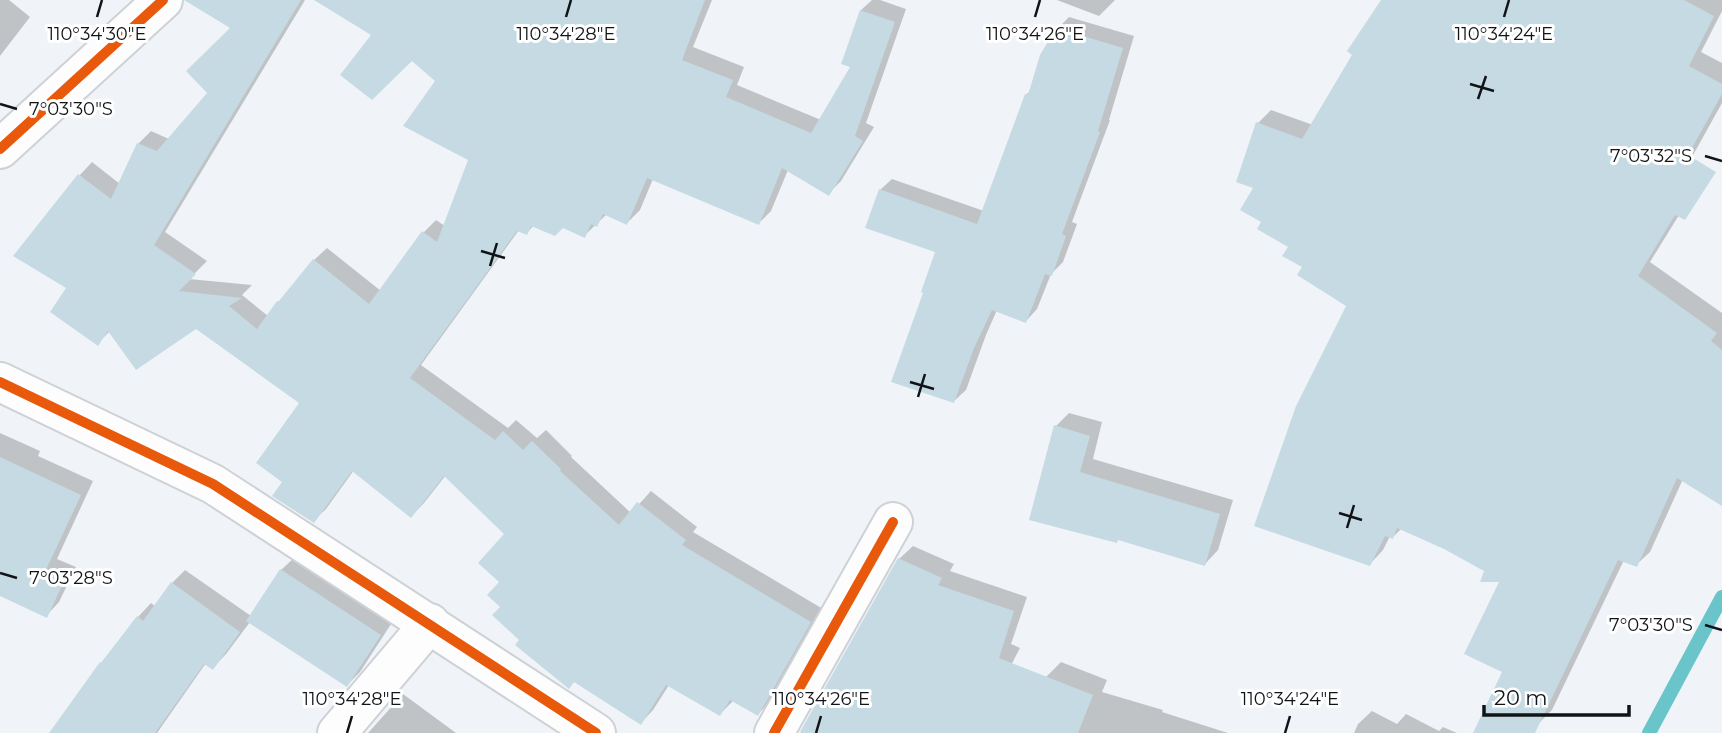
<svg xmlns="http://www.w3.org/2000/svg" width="1722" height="733" viewBox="0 0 1722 733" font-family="Montserrat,sans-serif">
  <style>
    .shadow { fill: #0003 }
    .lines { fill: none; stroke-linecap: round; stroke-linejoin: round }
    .stream { stroke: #6ac5ca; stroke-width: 14 }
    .building { fill: #c5dae3 }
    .minor-casing { stroke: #ced1d5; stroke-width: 42 }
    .minor { stroke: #fdfdfe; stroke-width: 38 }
    .cycleway-casing { stroke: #fff; stroke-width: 15 }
    .cycleway { stroke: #e8590c; stroke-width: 10 }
    .ticks { fill: none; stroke: #111416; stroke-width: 2.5 }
    .ticks-label { font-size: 18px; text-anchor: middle; fill: #111416; stroke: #fff; stroke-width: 6; stroke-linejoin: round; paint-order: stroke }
  </style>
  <rect width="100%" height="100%" fill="#f0f4f8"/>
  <path class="shadow" d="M 0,0 L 9,0 L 30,17 L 0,56 Z
    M 228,0 L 305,0 L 165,232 L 207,261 L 189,279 L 252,285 L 242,295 L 268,316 L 314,260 L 327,248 L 381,291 L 423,233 L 436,220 L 445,226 L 470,160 L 438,81 L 412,59 L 317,0 L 712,0 L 693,47 L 744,67 L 737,85 L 821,120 L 853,66 L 861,10 L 872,0 L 880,0 L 906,9 L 866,123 L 874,127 L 841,181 L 828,194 L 788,170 L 771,211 L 759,223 L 653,179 L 640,210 L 627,223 L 607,214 L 584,236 L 563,226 L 534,225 L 527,233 L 519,230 L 421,365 L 508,428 L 516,420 L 537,438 L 546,430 L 572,456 L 571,457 L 631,513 L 651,491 L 697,527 L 693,532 L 823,609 L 770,702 L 758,714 L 734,700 L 720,714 L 669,685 L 653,710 L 641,723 L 522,640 L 502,607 L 501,582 L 506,534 L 446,475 L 424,503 L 411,516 L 354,470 L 326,509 L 313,521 L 285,481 L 302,403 L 196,327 L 110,331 L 97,344 L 69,288 L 16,256 L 80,175 L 92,162 L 120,184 L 138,144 L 151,131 L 169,139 L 210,93 L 233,27 Z
    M 1057,0 L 1115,0 L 1099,16 Z
    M 1383,0 L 1722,0 L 1722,11 L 1701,52 L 1722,63 L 1722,103 L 1662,211 L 1692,194 L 1650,262 L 1722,313 L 1722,492 L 1683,479 L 1650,552 L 1636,565 L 1624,560 L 1552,710 L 1538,724 L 1525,733 L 1475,733 L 1504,671 L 1502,580 L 1445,547 L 1402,528 L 1393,537 L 1390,536 L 1383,550 L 1370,564 L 1348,305 L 1304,267 L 1290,246 L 1264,221 L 1256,187 L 1258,123 L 1271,110 L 1313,125 Z
    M 1069,17 L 1134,36 L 1109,120 L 1110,120 L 1072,222 L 1077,224 L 1063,262 L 1051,274 L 1037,309 L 1026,321 L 997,310 L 986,335 L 966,390 L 954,401 L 938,251 L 880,190 L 892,179 L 984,211 L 1026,95 L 1031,90 L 1057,29 Z
    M 1069,413 L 1102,422 L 1093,459 L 1233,500 L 1218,550 L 1205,564 L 1119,538 L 1031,519 L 1056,426 Z
    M 0,433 L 40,451 L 38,456 L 93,481 L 57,559 L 76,567 L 59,602 L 46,616 L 0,595 Z
    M 913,546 L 954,564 L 950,571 L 1027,597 L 1011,644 L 1020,648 L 976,733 L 801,733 L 899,559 Z
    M 295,557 L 393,621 L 360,672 L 347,685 L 250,622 L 226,654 L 213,668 L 206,663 L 157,733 L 72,733 L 58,723 L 101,663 L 138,617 L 151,603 L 156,607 L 172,583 L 185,570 L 251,616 L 281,570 Z
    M 1061,662 L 1107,680 L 1102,692 L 1163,710 L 1162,712 L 1228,733 L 1027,733 L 1046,677 Z
    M 403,694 L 456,733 L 368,733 Z
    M 1372,711 L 1397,724 L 1406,714 L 1439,731 L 1443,727 L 1457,733 L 1354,733 L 1358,724 Z"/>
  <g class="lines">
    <path class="stream" d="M 1649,733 L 1722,597"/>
  </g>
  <path class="building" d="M 184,0 L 301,0 L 154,245 L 196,274 L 179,291 L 242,298 L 229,306 L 257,329 L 277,301 L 279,301 L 313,259 L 369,304 L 422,231 L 437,242 L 468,160 L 403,126 L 435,81 L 412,61 L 372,100 L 340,75 L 371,35 L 314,0 L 705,0 L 682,60 L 733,80 L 726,97 L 811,133 L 850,67 L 841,64 L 860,10 L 895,22 L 855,136 L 863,141 L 829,196 L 782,168 L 759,225 L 647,178 L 627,225 L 603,214 L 597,227 L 591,224 L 585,238 L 563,228 L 555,236 L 531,226 L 527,235 L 517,231 L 410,378 L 495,440 L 503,431 L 523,450 L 532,441 L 561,469 L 560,471 L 619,525 L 637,502 L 686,540 L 682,545 L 811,622 L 758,716 L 730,700 L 720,716 L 666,685 L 641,725 L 574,682 L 569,689 L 515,645 L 519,640 L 492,615 L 500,607 L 487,595 L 499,582 L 478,563 L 504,534 L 444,476 L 411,518 L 352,471 L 314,523 L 272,496 L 282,482 L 256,463 L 299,403 L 196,329 L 136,370 L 108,331 L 98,346 L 50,312 L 66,288 L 13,256 L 78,174 L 111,199 L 137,143 L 157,151 L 207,93 L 186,71 L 230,28 Z
    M 1381,0 L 1684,0 L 1714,16 L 1689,66 L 1722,84 L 1722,94 L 1688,155 L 1716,172 L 1685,220 L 1675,215 L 1638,276 L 1717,333 L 1711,341 L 1722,350 L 1722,506 L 1677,478 L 1637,567 L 1618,560 L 1535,733 L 1473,733 L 1502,672 L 1464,654 L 1499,582 L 1480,582 L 1484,571 L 1444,549 L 1397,528 L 1393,539 L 1385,536 L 1370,566 L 1254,526 L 1296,406 L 1346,306 L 1297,275 L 1302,267 L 1282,256 L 1288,247 L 1257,229 L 1261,222 L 1240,210 L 1253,188 L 1236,182 L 1256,122 L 1302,139 L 1352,55 L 1347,51 Z
    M 1056,28 L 1123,48 L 1098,131 L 1100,132 L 1062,234 L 1066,236 L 1052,276 L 1045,274 L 1026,323 L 992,310 L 974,348 L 954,403 L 891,382 L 923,293 L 921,292 L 935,252 L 865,228 L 879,189 L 977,224 L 1025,94 L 1028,95 L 1040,55 Z
    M 1054,425 L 1090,436 L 1080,472 L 1220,514 L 1205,566 L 1118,540 L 1117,543 L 1029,520 Z
    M 0,457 L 81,495 L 45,572 L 64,581 L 47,618 L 0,596 Z
    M 898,558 L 942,578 L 938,585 L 1014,611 L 999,658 L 1093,695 L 1078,733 L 802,733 L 800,732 Z
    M 280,569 L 381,635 L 347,687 L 246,621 Z
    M 171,582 L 240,632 L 213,670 L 204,664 L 155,733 L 49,733 L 100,662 L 101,663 L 137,616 L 143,621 Z"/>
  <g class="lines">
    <defs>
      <path id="minor" d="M 0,149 L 163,0
        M 0,382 L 213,484 L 596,733
        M 337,733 L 430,623
        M 774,733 L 893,522"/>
    </defs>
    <use href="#minor" class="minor-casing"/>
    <use href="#minor" class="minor"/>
    <defs>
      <path id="cycleway" d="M 0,149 L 163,0
        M 0,382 L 213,484 L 596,733
        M 774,733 L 893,522"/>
    </defs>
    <use href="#cycleway" class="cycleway-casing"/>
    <use href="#cycleway" class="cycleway"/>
  </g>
  <path class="ticks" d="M 97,17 L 102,0M 566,17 L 571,0M 1035,17 L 1040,0M 1504,17 L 1509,0M 1470,84 L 1494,91M 1478,99 L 1486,76M 0,104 L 17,109M 1705,156 L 1722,161M 481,251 L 505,258M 490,266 L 497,243M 910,382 L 934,389M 918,397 L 925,374M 1339,513 L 1362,520M 1347,528 L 1354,505M 0,573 L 17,578M 1705,625 L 1722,630M 347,733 L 352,716M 816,733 L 821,716M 1285,733 L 1290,716"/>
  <g class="ticks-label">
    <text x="97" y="40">110°34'30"E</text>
    <text x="566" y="40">110°34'28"E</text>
    <text x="1035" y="40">110°34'26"E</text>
    <text x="1504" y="40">110°34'24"E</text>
    <text x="71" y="115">7°03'30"S</text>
    <text x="1651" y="162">7°03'32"S</text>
    <text x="71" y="584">7°03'28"S</text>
    <text x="1651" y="631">7°03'30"S</text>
    <text x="352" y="705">110°34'28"E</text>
    <text x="821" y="705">110°34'26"E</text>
    <text x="1290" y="705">110°34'24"E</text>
  </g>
  <path d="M1484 705v10h145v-10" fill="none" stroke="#111416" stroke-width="3.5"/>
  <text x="1494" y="705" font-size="21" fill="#111416" stroke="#ffffff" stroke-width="5" paint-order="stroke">20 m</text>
</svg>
